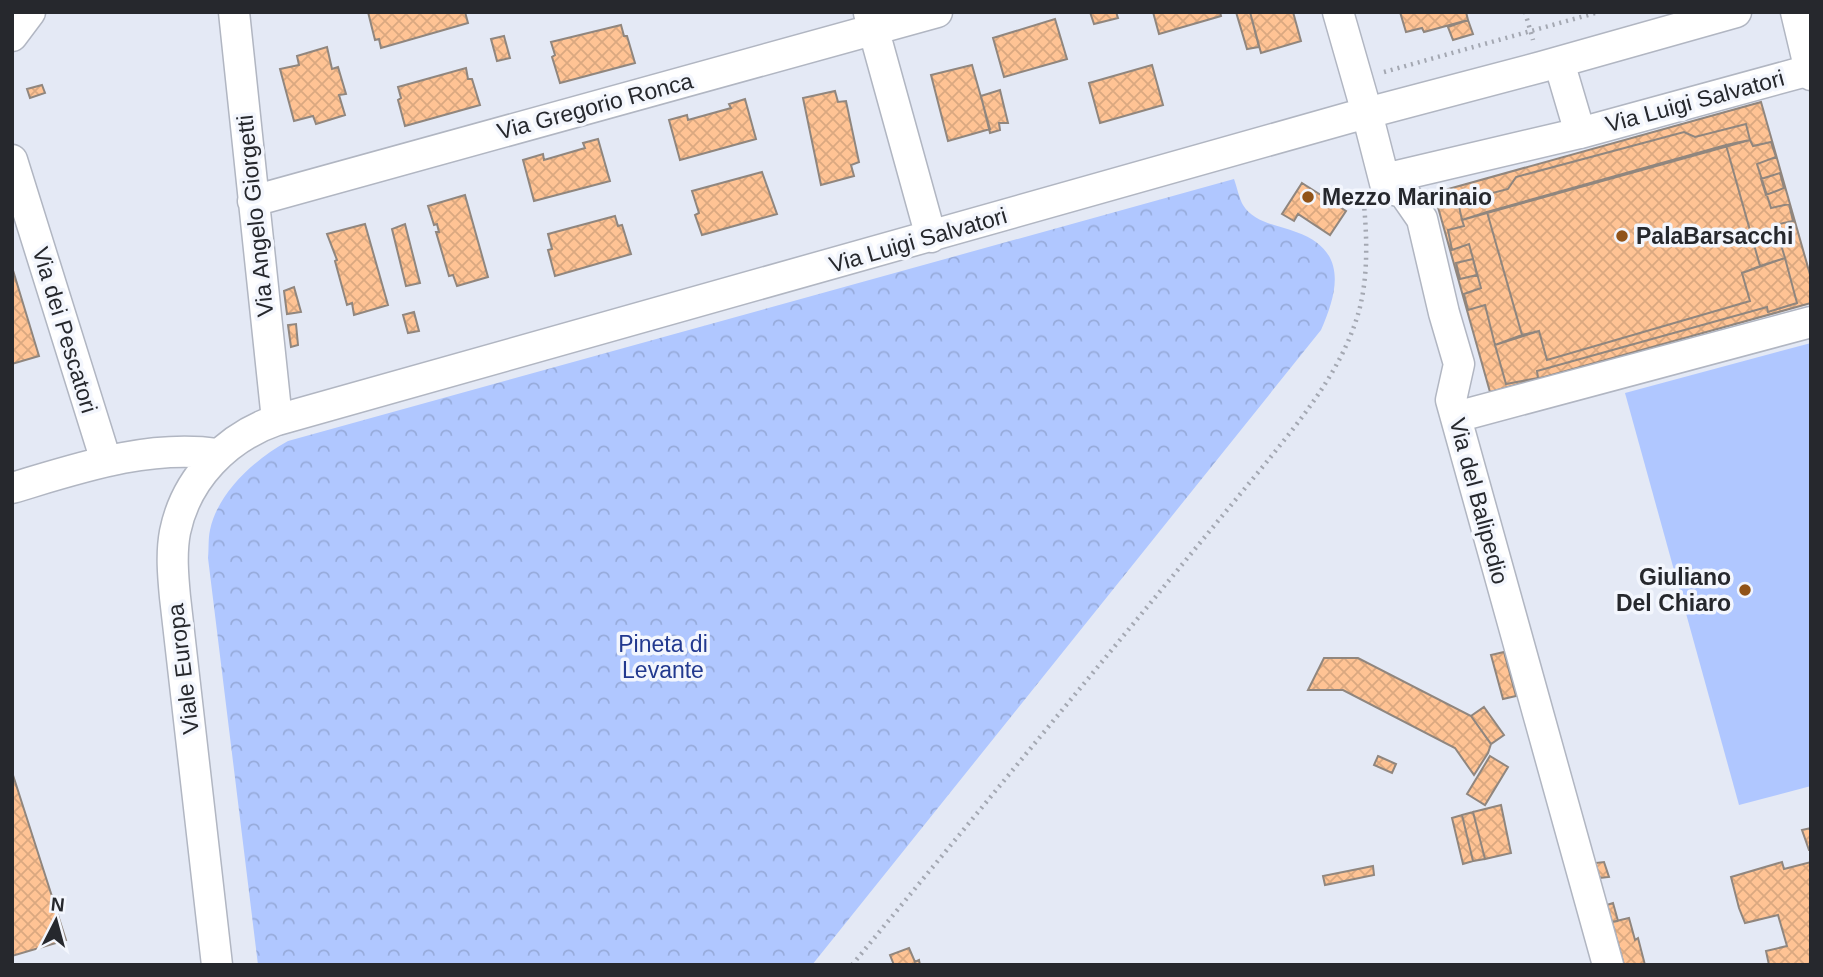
<svg xmlns="http://www.w3.org/2000/svg" width="1823" height="977" viewBox="0 0 1823 977" font-family="Helvetica,sans-serif">
  <style>
    .forest { fill: url(#forest-crowns) }
    .pitch { fill: #b0c7ff }
    .building { fill: url(#building-cross-hatch); stroke: #90867e; stroke-width: 2 }
    .lines { fill: none; stroke-linecap: round; stroke-linejoin: round }
    .minor-casing { stroke: #b1b6c2; stroke-width: 33 }
    .path { stroke: #a4a8b2; stroke-width: 4.5; stroke-dasharray: 2 5; stroke-linecap: butt }
    .minor { stroke: #fff; stroke-width: 30 }
    .poi-dot { fill: #915318; stroke: #f3f6fd; stroke-width: 2.5 }
    .labels { text-anchor: middle; stroke-width: 7; stroke-linejoin: round; paint-order: stroke }
    .street-label { font-size: 23px; fill: #26282d; stroke: #f3f6fd }
    .poi-label { font-size: 23px; font-weight: bold; fill: #26282d; stroke: #f3f6fd; text-anchor: start }
    .park-label { font-size: 23px; fill: #22398f; stroke: #f3f6fd }
  </style>
  <defs>
    <pattern id="forest-crowns" width="20" height="18" patternUnits="userSpaceOnUse" patternTransform="scale(1.75)"><rect width="20" height="18" fill="#b0c7ff"/><path d="M2 6a3 3 0 1 1 6 0M12 15a3 3 0 1 1 6 0" fill="none" stroke="#97abdb"/></pattern>
    <pattern id="building-cross-hatch" width="8" height="8" patternUnits="userSpaceOnUse" patternTransform="scale(1.75)"><rect width="8" height="8" fill="#ffc394"/><path d="M0 0l8 8M0 8l8-8" fill="none" stroke="#daa880"/></pattern>
  </defs>
  <rect width="100%" height="100%" fill="#e4e9f5"/>
  <path class="forest" d="M 1234,179 C 1237,187 1239,198 1243,205 C 1254,223 1278,225 1296,232 C 1347,250 1339,289 1321,330 L 812,965 L 258,965 L 208,558 C 209,549 208,539 210,530 C 218,492 255,459 288,441 Z"/>
  <path class="pitch" d="M 1811,343 L 1811,786 L 1739,805 L 1625,393 Z"/>
  <path class="building" d="M 368,12 L 465,12 L 468,23 L 381,48 L 379,39 L 375,40 Z
    M 1090,12 L 1116,12 L 1118,18 L 1094,24 Z
    M 1153,12 L 1220,12 L 1221,16 L 1159,34 Z
    M 1236,12 L 1250,12 L 1259,47 L 1247,49 Z
    M 1250,12 L 1293,12 L 1301,41 L 1261,53 Z
    M 1400,12 L 1466,12 L 1468,20 L 1424,32 L 1422,28 L 1406,32 Z
    M 1055,19 L 1067,59 L 1004,77 L 993,38 Z
    M 1468,20 L 1473,34 L 1453,40 L 1448,27 Z
    M 621,25 L 624,36 L 627,36 L 635,63 L 560,83 L 552,57 L 555,55 L 551,42 Z
    M 504,36 L 510,58 L 497,61 L 491,39 Z
    M 327,47 L 332,69 L 338,67 L 346,94 L 339,95 L 345,115 L 316,124 L 313,116 L 294,121 L 280,69 L 299,65 L 297,56 Z
    M 972,65 L 990,129 L 948,141 L 931,75 Z
    M 1152,65 L 1163,105 L 1100,123 L 1089,83 Z
    M 466,68 L 468,79 L 472,79 L 480,105 L 405,126 L 398,100 L 401,98 L 398,87 Z
    M 42,85 L 45,93 L 30,98 L 27,89 Z
    M 1000,90 L 1008,123 L 999,123 L 1000,130 L 990,133 L 981,96 Z
    M 835,91 L 838,102 L 846,101 L 859,162 L 851,165 L 854,176 L 821,185 L 803,98 Z
    M 745,99 L 756,139 L 680,160 L 669,120 L 687,115 L 688,120 L 731,108 L 729,104 Z
    M 1761,102 L 1811,278 L 1811,303 L 1490,392 L 1434,193 Z
    M 1746,124 L 1750,140 L 1462,220 L 1458,202 L 1508,189 L 1516,177 L 1684,132 L 1695,137 Z
    M 598,139 L 610,181 L 534,201 L 523,160 L 543,154 L 544,160 L 585,148 L 583,143 Z
    M 1750,140 L 1753,146 L 1771,142 L 1776,157 L 1757,164 L 1771,208 L 1789,204 L 1793,221 L 1775,225 L 1785,258 L 1760,266 L 1726,145 Z
    M 1726,145 L 1760,266 L 1742,273 L 1750,301 L 1547,360 L 1539,331 L 1522,335 L 1487,212 Z
    M 762,172 L 777,214 L 702,235 L 695,215 L 699,213 L 692,191 Z
    M 1780,173 L 1784,188 L 1766,195 L 1761,179 Z
    M 1302,183 L 1346,211 L 1330,235 L 1298,214 L 1294,221 L 1282,214 Z
    M 465,195 L 488,277 L 457,286 L 453,275 L 449,276 L 436,232 L 439,232 L 437,224 L 434,225 L 428,206 Z
    M 1487,212 L 1522,335 L 1495,345 L 1485,305 L 1468,310 L 1464,294 L 1481,288 L 1469,244 L 1452,250 L 1448,230 L 1464,226 L 1462,220 Z
    M 615,216 L 618,226 L 622,225 L 631,254 L 555,276 L 548,250 L 552,249 L 548,234 Z
    M 365,224 L 388,305 L 354,315 L 352,303 L 347,305 L 335,261 L 337,260 L 327,234 Z
    M 405,224 L 420,283 L 406,286 L 392,229 Z
    M 1785,258 L 1797,303 L 1768,312 L 1767,307 L 1537,371 L 1538,378 L 1506,384 L 1495,345 L 1539,331 L 1547,360 L 1750,301 L 1742,273 Z
    M 1473,259 L 1477,275 L 1460,279 L 1456,263 Z
    M 12,267 L 39,356 L 12,364 Z
    M 294,287 L 301,312 L 287,314 L 284,291 Z
    M 414,312 L 419,331 L 408,333 L 403,315 Z
    M 296,324 L 298,345 L 291,347 L 288,325 Z
    M 1504,652 L 1516,696 L 1503,699 L 1491,655 Z
    M 1324,658 L 1358,658 L 1471,716 L 1491,744 L 1488,753 L 1474,775 L 1455,748 L 1343,690 L 1308,690 Z
    M 1484,707 L 1504,735 L 1491,744 L 1471,716 Z
    M 1378,756 L 1396,764 L 1392,773 L 1374,765 Z
    M 1490,756 L 1508,767 L 1485,805 L 1467,794 Z
    M 12,772 L 66,940 L 12,956 Z
    M 1501,805 L 1511,853 L 1485,859 L 1473,812 Z
    M 1473,812 L 1485,859 L 1473,861 L 1462,815 Z
    M 1462,815 L 1473,861 L 1463,864 L 1452,818 Z
    M 1811,828 L 1811,850 L 1809,850 L 1802,830 Z
    M 1604,862 L 1609,877 L 1600,878 L 1595,863 Z
    M 1782,862 L 1784,869 L 1811,862 L 1811,965 L 1769,965 L 1766,951 L 1787,946 L 1778,915 L 1745,923 L 1739,908 L 1731,877 Z
    M 1373,866 L 1374,875 L 1325,885 L 1323,876 Z
    M 1613,903 L 1618,921 L 1612,922 L 1607,905 Z
    M 1629,918 L 1635,940 L 1638,938 L 1645,965 L 1624,965 L 1612,922 Z
    M 909,948 L 915,962 L 919,960 L 920,965 L 894,965 L 890,955 Z"/>
  <g class="lines">
    <defs>
      <path id="minor" d="M 234,12 L 277,420
        M 1338,12 L 1367,113 L 1386,187 L 1404,193 L 1422,219 L 1444,313 L 1459,364 L 1451,400 L 1608,965
        M 1796,12 L 1811,75
        M 869,13 L 931,237
        M 12,36 L 30,12
        M 1559,62 L 1580,133
        M 12,160 L 106,461
        M 1384,179 L 1580,133 L 1810,70
        M 253,201 L 937,12
        M 1456,417 L 1811,322
        M 12,488 C 79,468 148,444 218,454
        M 217,965 L 175,597 C 173,576 171,553 175,532 C 186,478 227,437 277,420 L 1348,118 L 1541,67 L 1736,12"/>
    </defs>
    <use href="#minor" class="minor-casing"/>
    <path class="path" d="M 1525,12 L 1533,40
      M 1384,72 L 1599,12
      M 852,965 L 1265,464 C 1303,417 1345,366 1360,307 C 1368,274 1367,238 1364,205"/>
    <use href="#minor" class="minor"/>
  </g>
  <g class="poi-dot">
    <circle cx="1308" cy="197" r="7"/>
    <circle cx="1622" cy="236" r="7"/>
    <circle cx="1745" cy="590" r="7"/>
  </g>
  <g class="labels">
    <g class="street-label">
      <text transform="translate(1695 101) rotate(-15)" y="8">Via Luigi Salvatori</text>
      <text transform="translate(595 106) rotate(-15)" y="8">Via Gregorio Ronca</text>
      <text transform="translate(255 216) rotate(-96)" y="8">Via Angelo Giorgetti</text>
      <text transform="translate(918 240) rotate(-16)" y="8">Via Luigi Salvatori</text>
      <text transform="translate(65 330) rotate(73)" y="8">Via dei Pescatori</text>
      <text transform="translate(1479 501) rotate(75)" y="8">Via del Balipedio</text>
      <text transform="translate(183 669) rotate(-97)" y="8">Viale Europa</text>
    </g>
    <g class="poi-label">
      <text x="1322" y="205">Mezzo Marinaio</text>
      <text x="1636" y="244">PalaBarsacchi</text>
      <text x="1731" y="585" text-anchor="end">Giuliano<tspan x="1731" dy="26">Del Chiaro</tspan></text>
    </g>
    <g class="park-label">
      <text x="663" y="652">Pineta di<tspan x="663" dy="26">Levante</tspan></text>
    </g>
  </g>
  <rect width="1823" height="977" fill="none" stroke="#26282d" stroke-width="28"/>
  <g transform="translate(56 921) rotate(6)" stroke="#f3f6fd" stroke-width="5" paint-order="stroke">
  <path d="M0-5L12 26L0 18L-12 26Z" fill="#26282d"/>
  <text y="-10" font-size="19" font-weight="bold" text-anchor="middle" fill="#26282d">N</text>
  </g>
</svg>
